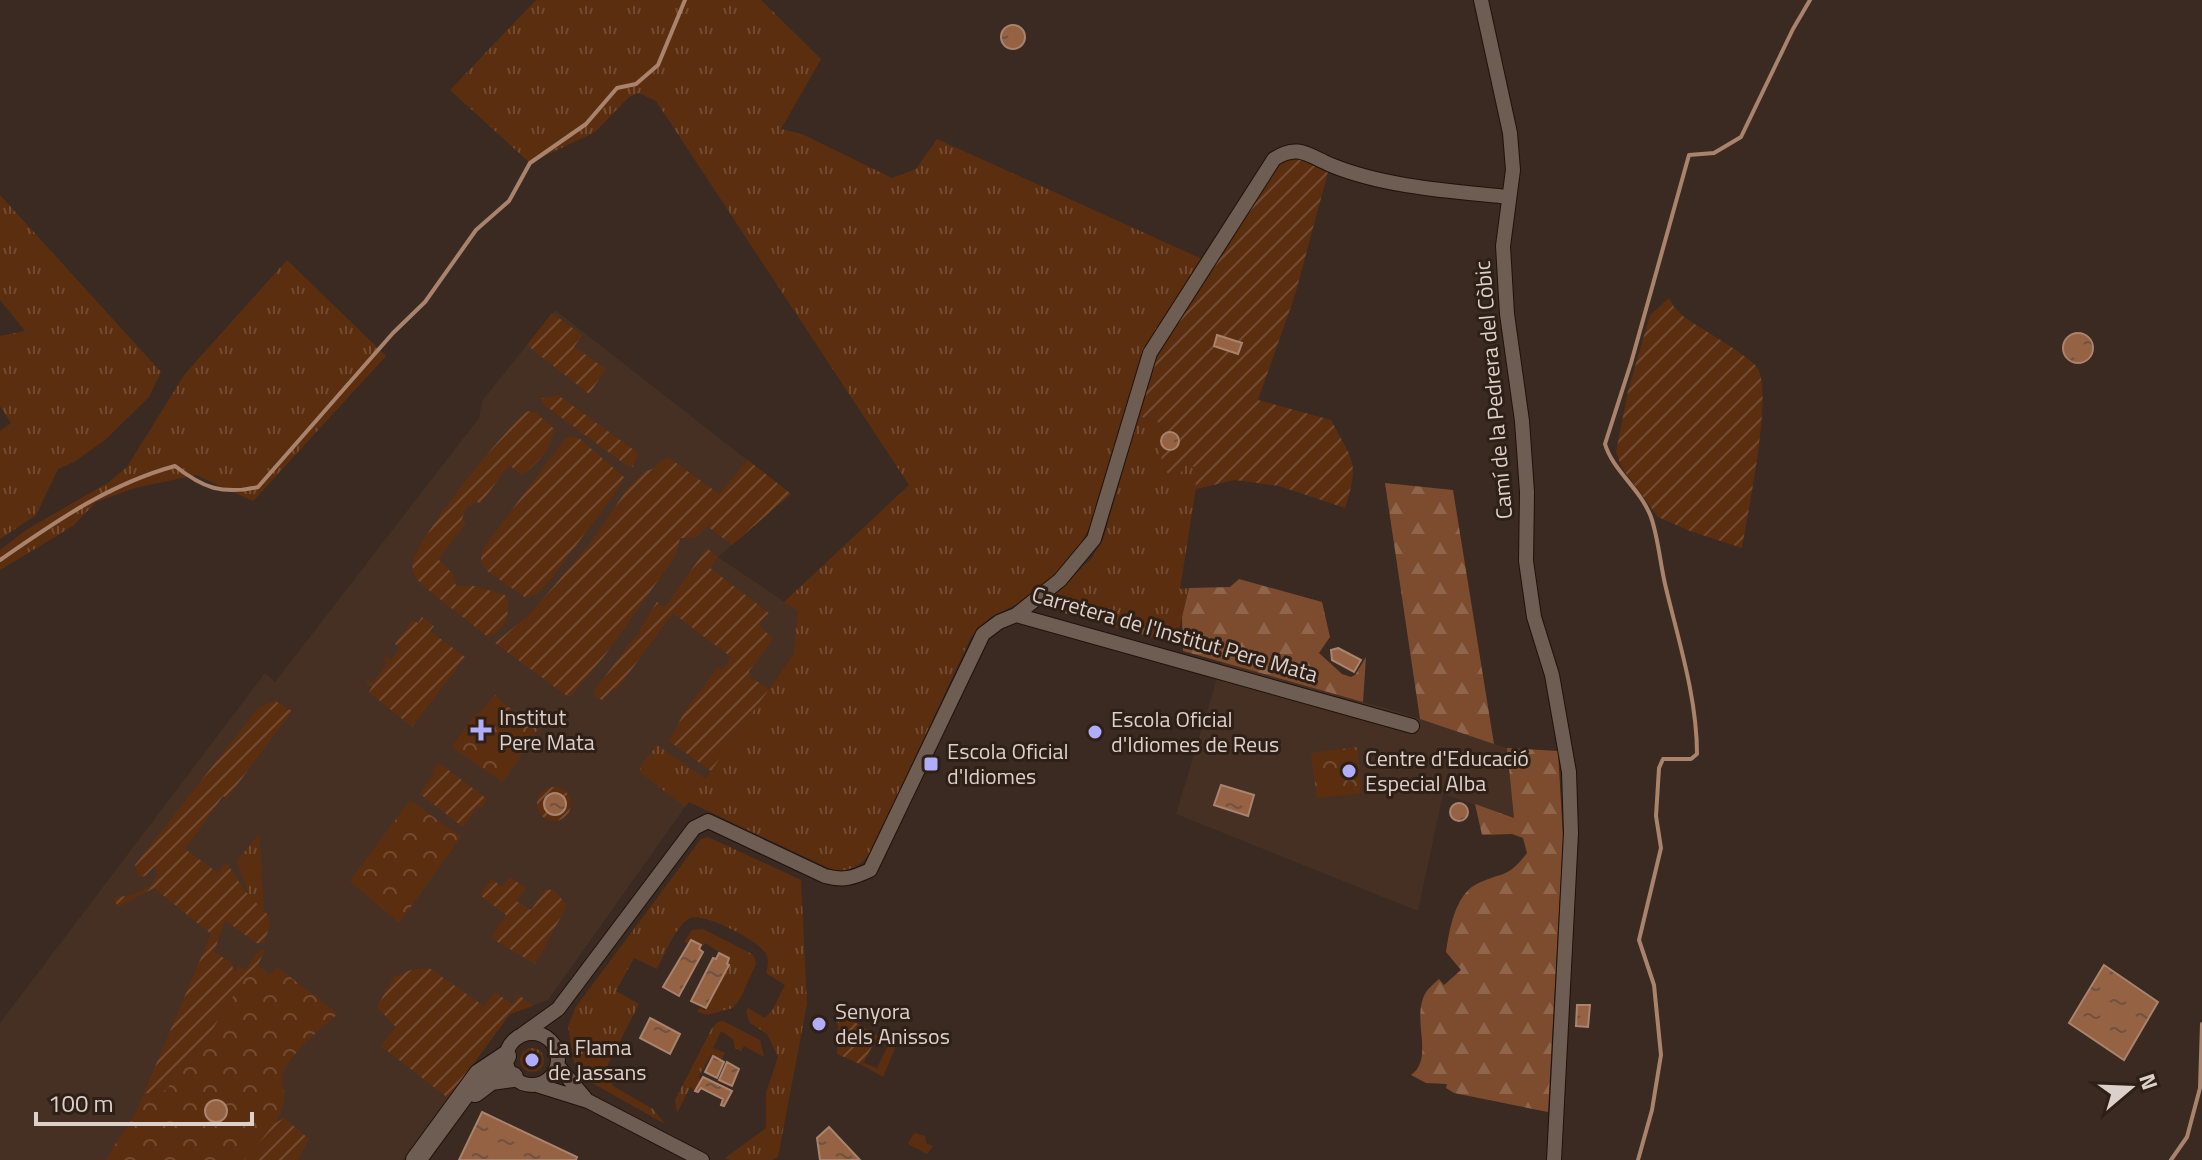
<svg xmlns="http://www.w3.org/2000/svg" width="2202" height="1160" viewBox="0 0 2202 1160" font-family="'Titillium Web',sans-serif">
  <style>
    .built { fill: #463024 }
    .grass { fill: url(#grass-tufts) }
    .forest { fill: url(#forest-firs) }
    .park { fill: url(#park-crowns) }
    .garden { fill: url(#garden-furrows) }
    .water { fill: url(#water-ripples); stroke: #aa836c; stroke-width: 2 }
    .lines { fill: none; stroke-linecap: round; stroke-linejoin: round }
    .stream { stroke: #aa836c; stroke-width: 4 }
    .street-casing { stroke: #20120a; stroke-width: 16 }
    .secondary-casing { stroke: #20120a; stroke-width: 22 }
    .street { stroke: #6e5d53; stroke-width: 14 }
    .secondary { stroke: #6e5d53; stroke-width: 20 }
    .poi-dot { fill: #b0adfa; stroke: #2f2017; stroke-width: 3 }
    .labels { text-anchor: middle; stroke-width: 6; stroke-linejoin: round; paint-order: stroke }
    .street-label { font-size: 22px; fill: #dbd0ca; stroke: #2f2017 }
    .poi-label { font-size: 22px; fill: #dbd0ca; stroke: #2f2017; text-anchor: start }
  </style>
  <defs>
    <pattern id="grass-tufts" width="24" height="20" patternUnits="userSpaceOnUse" patternTransform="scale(2)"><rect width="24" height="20" fill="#5c2e10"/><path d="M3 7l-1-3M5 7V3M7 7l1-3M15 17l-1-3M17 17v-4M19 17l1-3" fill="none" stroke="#734b31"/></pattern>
    <pattern id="forest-firs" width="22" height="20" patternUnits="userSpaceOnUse" patternTransform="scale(2)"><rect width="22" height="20" fill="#7d4c2f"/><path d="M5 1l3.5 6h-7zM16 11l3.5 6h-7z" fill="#8f654c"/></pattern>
    <pattern id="park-crowns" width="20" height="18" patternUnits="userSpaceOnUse" patternTransform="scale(2)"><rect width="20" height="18" fill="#5c2e10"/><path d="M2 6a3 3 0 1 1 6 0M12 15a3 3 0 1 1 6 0" fill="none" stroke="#734b31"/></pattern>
    <pattern id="garden-furrows" width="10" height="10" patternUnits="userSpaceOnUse" patternTransform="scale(2)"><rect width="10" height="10" fill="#5c2e10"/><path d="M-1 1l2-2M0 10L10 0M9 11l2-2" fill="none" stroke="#734b31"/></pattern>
    <pattern id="water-ripples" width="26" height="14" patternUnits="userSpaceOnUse" patternTransform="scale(2)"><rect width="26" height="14" fill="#956244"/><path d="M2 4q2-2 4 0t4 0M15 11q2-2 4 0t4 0" fill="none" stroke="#705241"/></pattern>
  </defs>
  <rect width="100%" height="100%" fill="#3a2a21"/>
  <path class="built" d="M 555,310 L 791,494 L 718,557 L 798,611 L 793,655 L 548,1000 L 510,1014 L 403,1160 L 0,1160 L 0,1023 L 265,673 L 275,682 L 479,418 L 482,401 Z
    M 1222,662 L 1399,712 L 1507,748 L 1514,818 L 1443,794 L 1418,911 L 1176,814 Z"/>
  <path class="grass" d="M 536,0 L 761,0 L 821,59 L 781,129 L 802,134 L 892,178 L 916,169 L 937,139 L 1202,259 L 1095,517 L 1074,556 L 1059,572 L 1028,598 L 991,617 L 971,637 L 872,850 C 863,864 853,871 835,871 L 689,802 L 685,807 L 641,773 L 640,767 L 657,745 L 705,779 L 793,655 L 798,611 L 784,602 L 909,485 L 656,101 L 639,93 L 629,97 L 595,132 L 530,163 L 450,90 Z
    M 0,195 L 161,372 L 149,397 L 105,440 L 74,462 L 58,469 L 36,515 L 0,539 L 0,431 L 11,423 L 0,406 L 0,336 L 25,331 L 0,300 Z
    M 287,260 L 386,356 L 253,501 L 196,475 L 135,488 L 96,502 L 73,526 L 0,570 L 0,550 L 26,530 L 109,482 L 127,467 L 184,375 Z
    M 1138,416 L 1158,422 L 1164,434 L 1161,438 L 1162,453 L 1195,467 L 1197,481 L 1180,589 L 1189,588 L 1179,629 L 1173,641 L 1160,640 L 1042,607 L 1092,558 L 1103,540 Z
    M 259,834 L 264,911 L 250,897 L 237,861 Z
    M 708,837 L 801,880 L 807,1004 L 778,1157 L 772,1160 L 729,1160 L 725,1158 L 766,1128 L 766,1093 L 778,1057 L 767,1034 L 750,1023 L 746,1011 L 748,1008 L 765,1018 L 773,1009 L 785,985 L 766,973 C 768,966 769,961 766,954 C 760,941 704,912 690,918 C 677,924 664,955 657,969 L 634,958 L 616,991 L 639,1004 L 608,1064 L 609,1077 L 613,1086 L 653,1109 L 665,1124 L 585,1079 L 574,1062 L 568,1027 L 575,1008 L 701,839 Z
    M 703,929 L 750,953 L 754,956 L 756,964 L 740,999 L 733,1008 L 707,1015 L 697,1012 L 700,1008 L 705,1010 L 721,982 L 729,958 L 705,943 L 703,946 L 691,940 L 689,944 L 684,942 L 692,930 Z
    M 723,1021 L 760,1040 L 764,1057 L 744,1046 L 741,1051 L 735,1048 L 733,1039 L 721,1031 L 713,1048 L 725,1053 L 721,1060 L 711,1055 L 698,1077 L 701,1080 L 695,1090 L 690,1087 L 677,1113 L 675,1100 L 712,1028 L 718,1022 Z
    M 889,1044 L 895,1048 L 883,1077 L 862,1065 L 864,1063 L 877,1068 Z
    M520 1060a12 12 0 1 1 24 0a12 12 0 1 1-24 0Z
    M 914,1133 L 925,1136 L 926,1143 L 933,1146 L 927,1154 L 908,1144 Z"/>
  <path class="forest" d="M 1385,483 L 1453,490 L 1494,744 L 1420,719 Z
    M 1239,579 L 1322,602 L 1330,637 L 1319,653 L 1342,674 L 1351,677 L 1355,675 L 1366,657 L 1363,702 L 1183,651 L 1182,617 L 1189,588 L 1230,587 Z
    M 1507,748 L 1558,751 L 1563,838 L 1548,1112 L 1454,1093 L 1446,1088 L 1447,1084 L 1426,1083 L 1411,1075 C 1435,1058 1411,1020 1425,994 C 1428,988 1434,984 1439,979 L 1444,985 L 1461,970 L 1446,952 C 1449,931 1455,896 1475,885 C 1502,871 1507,880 1527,853 L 1523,838 L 1512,834 L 1482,835 L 1475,804 L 1514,818 Z"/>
  <path class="park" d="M 495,695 L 523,720 L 539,728 L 522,748 L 523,753 L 502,782 L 452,747 L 475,714 L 478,714 Z
    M 1357,747 L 1362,793 L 1317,798 L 1311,753 Z
    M 410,800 L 461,837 L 399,923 L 350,881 Z
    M 258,965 L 270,975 L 277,967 L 338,1014 C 324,1025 288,1056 283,1073 C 281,1080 284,1090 284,1098 C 282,1122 262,1143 245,1160 L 105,1160 L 137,1111 L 144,1093 L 161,1094 L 169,1086 L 214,1027 L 246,975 Z"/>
  <path class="garden" d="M 1295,155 L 1325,168 L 1328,172 L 1295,295 L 1258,400 L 1331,420 C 1353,462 1360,461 1345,508 L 1279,486 L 1235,480 L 1196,489 L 1195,467 L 1186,465 L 1179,475 L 1169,475 C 1160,465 1158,445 1164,433 L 1158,422 L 1138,416 L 1156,352 L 1275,167 Z
    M 1669,298 L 1674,307 L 1684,317 C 1703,330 1741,351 1756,366 C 1775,386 1747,516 1742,548 L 1690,531 L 1658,517 L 1622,468 L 1616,452 L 1628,391 L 1650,315 Z
    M 552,313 L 582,335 L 574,347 L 606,369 L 589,394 L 527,345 Z
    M 558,395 L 638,453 L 633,467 L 626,465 L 543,404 L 542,398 Z
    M 531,411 L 536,413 L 554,429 C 551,449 538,463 522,475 L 509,465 L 480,504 L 476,501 L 473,505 L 467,506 L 462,519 L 466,523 L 438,559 L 452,573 L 456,586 L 475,586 L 505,595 C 512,612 506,630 488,637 L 422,585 C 416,578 411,573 413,563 C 416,539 504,431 526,412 Z
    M 570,436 L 580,439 L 624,477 L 615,493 L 551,579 L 538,593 L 526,598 L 487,571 L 481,561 L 482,550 L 564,440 Z
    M 668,457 L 719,494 L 748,460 L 791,494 L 732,545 L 707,526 L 696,538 L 680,538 L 676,554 L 669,565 L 605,655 L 571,696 L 567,696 L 495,643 L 531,613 L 588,546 L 628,488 L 644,472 L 655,468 L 662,460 Z
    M 707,548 L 717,557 L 710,568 L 769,613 L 758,624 L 773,639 L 749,671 L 750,677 L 769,689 L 711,771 L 669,741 L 684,713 L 718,667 L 723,670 L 731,657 L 673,613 L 617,689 L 614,688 L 602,700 L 596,697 L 594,691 L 638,633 L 657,602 L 665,607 Z
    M 422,617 L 434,626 L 430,631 L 465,657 L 412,727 L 369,692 L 372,687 L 366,682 L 368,680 L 373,683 L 387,664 L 383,660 L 386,656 L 391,660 L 400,648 L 395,644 L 413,620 L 418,623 Z
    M 275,701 L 292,711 L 231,793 L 227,798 L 223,796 L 185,849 L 218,873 L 226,862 L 245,891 L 267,914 L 270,924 L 264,943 L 256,943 L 225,920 L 214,952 L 232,963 L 233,970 L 236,971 L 238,965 L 246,970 L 256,954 L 266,948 L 258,965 L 246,975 L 214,1027 L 169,1086 L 161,1094 L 144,1093 L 211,934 L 154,888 L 118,907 L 113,897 C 131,897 149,892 158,875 L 155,866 L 145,876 L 139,877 L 135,865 L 259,707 Z
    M 439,763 L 487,799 L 482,808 L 478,806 L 463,827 L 420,794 L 434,774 L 432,771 Z
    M537 804a17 17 0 1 1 34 0a17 17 0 1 1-34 0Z
    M 510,877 L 526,888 L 516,901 L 531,910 L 546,889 L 555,891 L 567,906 L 535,964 L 491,938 L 506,915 L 480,895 L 492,879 L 502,887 Z
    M 429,968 L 484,1006 L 495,992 L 513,1005 L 519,995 L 533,1006 L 510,1014 L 448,1098 L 381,1046 L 396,1027 L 377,1007 L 394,977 L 411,970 Z
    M 838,1012 L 878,1036 L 862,1065 L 837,1054 Z
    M 284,1118 L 309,1139 L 297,1160 L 245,1160 L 274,1124 Z"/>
  <path class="water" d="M1001 37a12 12 0 1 1 24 0a12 12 0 1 1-24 0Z
    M2063 348a15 15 0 1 1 30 0a15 15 0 1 1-30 0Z
    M 1217,335 L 1242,343 L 1238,354 L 1214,346 Z
    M1161 441a9 9 0 1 1 18 0a9 9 0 1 1-18 0Z
    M 1338,648 L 1361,660 L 1354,672 L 1332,660 L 1331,650 Z
    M 1221,785 L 1254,795 L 1248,816 L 1214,805 Z
    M544 804a11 11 0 1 1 22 0a11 11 0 1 1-22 0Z
    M1450 812a9 9 0 1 1 18 0a9 9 0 1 1-18 0Z
    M 691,940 L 701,945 L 699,949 L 703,952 L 679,996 L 663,987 Z
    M 719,953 L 729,958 L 727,964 L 729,965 L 706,1008 L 691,1001 L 713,958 L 716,959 Z
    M 2104,965 L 2158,1002 L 2124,1060 L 2069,1023 Z
    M 1577,1005 L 1590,1005 L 1588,1027 L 1576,1026 Z
    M 650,1018 L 680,1034 L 670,1054 L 640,1038 Z
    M 713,1056 L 724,1062 L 717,1078 L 705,1072 Z
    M 727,1062 L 739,1069 L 732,1086 L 719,1080 Z
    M 703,1077 L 732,1091 L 724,1106 L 721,1105 L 723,1099 L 701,1088 L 698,1092 L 695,1091 Z
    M205 1111a11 11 0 1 1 22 0a11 11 0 1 1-22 0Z
    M 482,1112 L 577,1157 L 576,1160 L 459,1160 Z
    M 829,1127 L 860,1160 L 820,1160 L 817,1138 Z"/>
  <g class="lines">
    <path class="stream" d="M 0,560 C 55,522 109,484 175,466 C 203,488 222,495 258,487 L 393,333 L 425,302 L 476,230 L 509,201 L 530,163 L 586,124 L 617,88 L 636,84 L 658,65 L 685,0
      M 1638,1160 L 1652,1110 L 1661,1055 L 1654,985 L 1639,940 L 1661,848 L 1656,816 L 1659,768 L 1663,759 L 1691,759 L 1697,754 C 1697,697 1678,639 1665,584 C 1660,562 1658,537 1651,517 C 1640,488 1613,471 1605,444 L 1631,363 L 1689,155 L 1714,153 L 1741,137 L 1793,29 L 1810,0
      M 2171,1160 L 2187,1137 L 2200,1088 L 2202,1024"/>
    <defs>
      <path id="street" d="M 1481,0 L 1510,133 L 1513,170 L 1503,246 L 1507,314 L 1522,421 L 1527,492 L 1526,561 L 1534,617 L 1552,675 L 1569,772 L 1571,833 L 1554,1160
        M 1016,615 L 1412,726
        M506 1059a26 26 0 1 1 52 0a26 26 0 1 1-52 0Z
        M 523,1034 L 558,1009 L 694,828 L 708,821 L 825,876 C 843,881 853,878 870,870 L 983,634 L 999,622 L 1016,615 L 1060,580 L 1094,539 L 1150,353 L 1274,159 C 1298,143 1309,156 1331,165 C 1384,187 1451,191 1508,197
        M 558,1066 L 585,1098
        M 537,1085 L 588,1101 L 702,1160"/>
      <path id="secondary" d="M 475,1092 L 491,1080 L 513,1077
        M 416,1160 L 479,1074 L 506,1056"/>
    </defs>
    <use href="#street" class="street-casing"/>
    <use href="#secondary" class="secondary-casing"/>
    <use href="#street" class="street"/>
    <use href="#secondary" class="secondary"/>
  </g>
  <g class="poi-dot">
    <path d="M477 718h8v8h8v8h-8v8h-8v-8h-8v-8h8z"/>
    <circle cx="1095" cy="732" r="8"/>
    <rect x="923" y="756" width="16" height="16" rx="4"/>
    <circle cx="1349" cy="771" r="8"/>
    <circle cx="819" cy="1024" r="8"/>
    <circle cx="532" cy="1060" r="8"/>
  </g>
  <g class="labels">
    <g class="street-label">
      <text transform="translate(1493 390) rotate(-95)" y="8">Camí de la Pedrera del Còbic</text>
      <text transform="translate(1175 634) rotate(16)" y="8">Carretera de l'Institut Pere Mata</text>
    </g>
    <g class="poi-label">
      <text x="499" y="725">Institut<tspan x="499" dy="25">Pere Mata</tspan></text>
      <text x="1111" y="727">Escola Oficial<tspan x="1111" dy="25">d'Idiomes de Reus</tspan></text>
      <text x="947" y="759">Escola Oficial<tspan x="947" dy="25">d'Idiomes</tspan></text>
      <text x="1365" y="766">Centre d'Educació<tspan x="1365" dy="25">Especial Alba</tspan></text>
      <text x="835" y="1019">Senyora<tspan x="835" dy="25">dels Anissos</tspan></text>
      <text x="548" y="1055">La Flama<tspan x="548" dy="25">de Jassans</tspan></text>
    </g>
  </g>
  <g transform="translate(2130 1088) rotate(71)" stroke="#2f2017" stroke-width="6" paint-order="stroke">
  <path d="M0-6L14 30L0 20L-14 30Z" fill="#dbd0ca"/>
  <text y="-12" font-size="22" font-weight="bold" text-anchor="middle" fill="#dbd0ca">N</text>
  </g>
  <path d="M36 1112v12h216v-12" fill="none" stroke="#dbd0ca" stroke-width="4"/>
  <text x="48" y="1112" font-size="24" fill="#dbd0ca" stroke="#2f2017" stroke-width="6" paint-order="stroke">100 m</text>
</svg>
